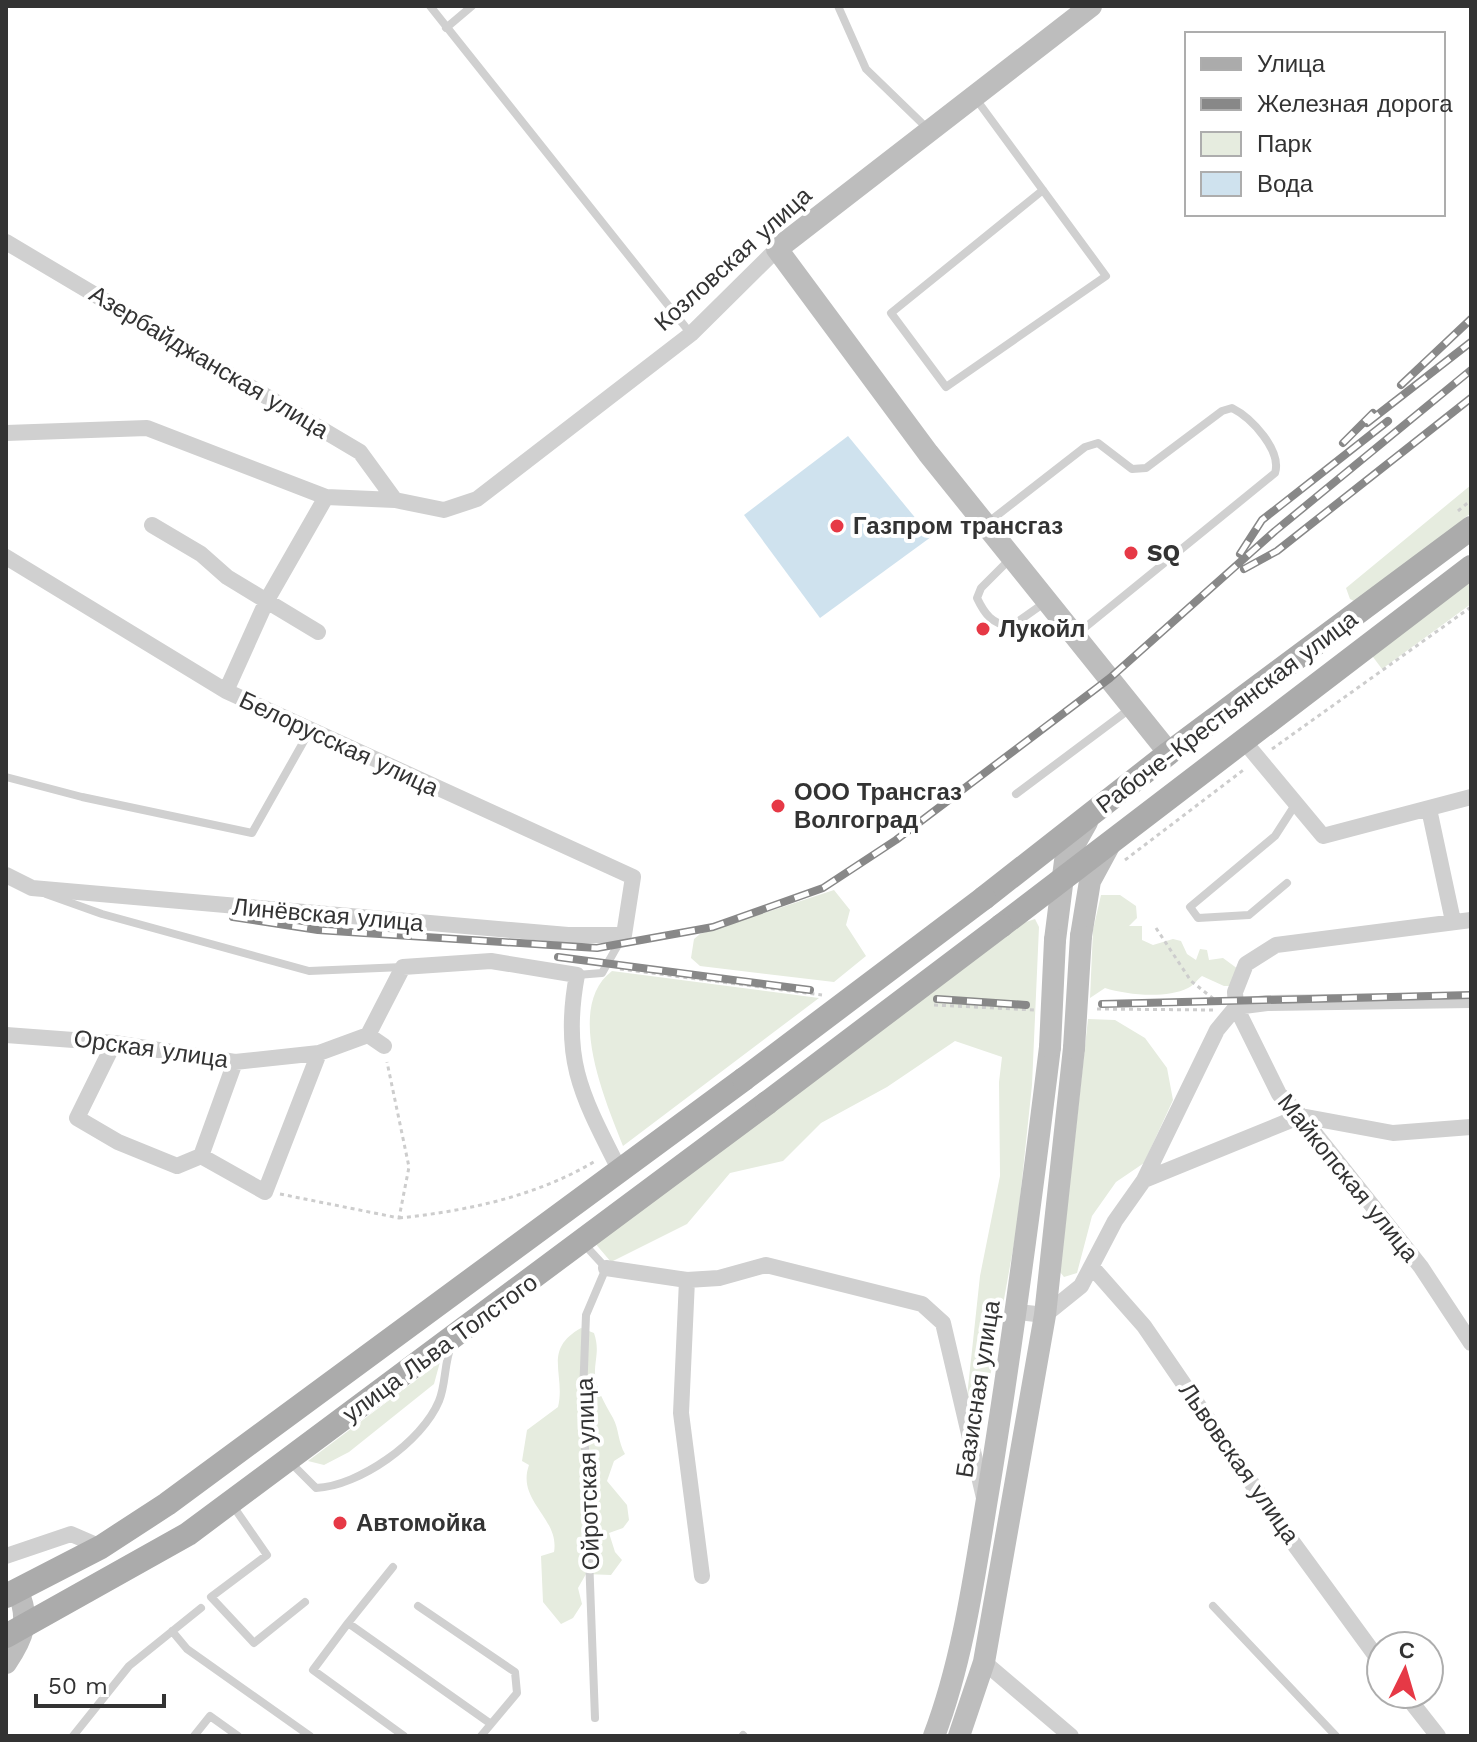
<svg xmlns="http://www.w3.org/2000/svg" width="1477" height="1742" viewBox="0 0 1477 1742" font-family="'Work Sans',sans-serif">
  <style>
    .green { fill: #e6ecdf }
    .water { fill: #cfe2ee }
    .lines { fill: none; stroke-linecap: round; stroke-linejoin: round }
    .path { stroke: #cdcdcd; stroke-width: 3; stroke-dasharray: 4 4; stroke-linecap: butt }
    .lane { stroke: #d0d0d0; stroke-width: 8 }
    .street { stroke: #d0d0d0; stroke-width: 16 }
    .secondary { stroke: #bdbdbd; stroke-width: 22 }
    .primary { stroke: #ababab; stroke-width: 24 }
    .rail-casing { stroke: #888; stroke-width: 8 }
    .rail { stroke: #fff; stroke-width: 5; stroke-dasharray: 15; stroke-linecap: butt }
    .secondary-bridge { stroke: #bdbdbd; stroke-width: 22 }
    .primary-bridge { stroke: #ababab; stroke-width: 24 }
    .poi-dot { fill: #e63946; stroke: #fff; stroke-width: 3 }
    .labels { text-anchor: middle; stroke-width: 8; stroke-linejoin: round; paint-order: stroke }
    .street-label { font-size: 24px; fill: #333; stroke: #fff }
    .poi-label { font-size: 24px; font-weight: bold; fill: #333; stroke: #fff; text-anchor: start }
  </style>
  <rect width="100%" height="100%" fill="#fff"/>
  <path class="green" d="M 1471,485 L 1471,513 L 1358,603 L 1350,599 L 1346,588 Z
    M 1471,573 L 1471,604 L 1382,669 L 1367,649 Z
    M 834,890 L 850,910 L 846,925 L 866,956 L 834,982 L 700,966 L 691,958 L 694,939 L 700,934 Z
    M 1101,895 L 1120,895 L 1136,906 L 1137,918 L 1129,926 L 1142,926 L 1142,940 L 1153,945 L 1173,939 L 1181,941 L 1187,954 L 1196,960 L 1200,949 L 1207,950 L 1209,960 L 1223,958 L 1238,969 L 1233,986 L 1224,986 L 1202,976 C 1198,979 1193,986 1188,988 C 1166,999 1127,995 1105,988 L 1090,998 L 1093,930 Z
    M 1035,919 L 1039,927 L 1032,1085 L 1017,1227 L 980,1433 L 966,1406 L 980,1276 L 1000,1176 L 999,1082 L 1002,1057 L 955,1041 L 887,1087 L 821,1123 L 783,1161 L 730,1173 L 687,1224 L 611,1262 L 594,1242 L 1023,923 Z
    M 612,971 L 819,998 L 623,1146 C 606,1102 564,1007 612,971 Z
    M 1088,1019 L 1115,1020 L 1145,1038 L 1167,1068 L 1173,1100 L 1144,1163 L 1116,1182 L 1092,1216 L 1077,1273 L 1064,1277 L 1060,1272 Z
    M 581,1328 L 594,1333 C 599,1348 596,1355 595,1370 C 594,1387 605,1403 613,1418 C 619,1429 618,1442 625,1454 L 614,1461 L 607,1481 L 627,1505 L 629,1520 L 623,1528 L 609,1533 L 615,1552 L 622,1560 L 611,1575 L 586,1574 L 578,1588 L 582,1604 L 573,1618 L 561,1624 L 543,1602 L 541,1556 L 554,1552 C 560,1518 516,1501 529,1465 L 522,1461 L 527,1430 L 558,1407 C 566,1374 542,1350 581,1328 Z
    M 440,1362 L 434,1384 L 349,1452 L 324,1465 L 308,1461 Z"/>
  <path class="water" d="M 848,436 L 931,537 L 820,618 L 744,515 Z"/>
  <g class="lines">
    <path class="path" d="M 1458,511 L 1471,500
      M 1272,749 L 1471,607
      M 1125,860 L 1246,768
      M 1156,928 L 1191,981 L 1220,1004
      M 620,969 L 822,995
      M 934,1005 L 1034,1010
      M 1097,1009 L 1214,1010
      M 280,1194 L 399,1218 L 409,1167 L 387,1062
      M 399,1218 C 467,1211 538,1196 597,1160"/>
    <path class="lane" d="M 430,6 L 691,334
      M 838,6 L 866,69 L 929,130
      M 446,28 L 472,6
      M 976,99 L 1106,276 L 946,387 L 891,313 L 1043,190
      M 986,524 L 1085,447 L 1098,443 L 1132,469 L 1146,468 L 1222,411 L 1232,408 C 1252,418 1282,451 1275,473 L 1077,634
      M 1012,557 L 981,588 L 977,598 C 985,615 992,623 1010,627 L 1047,601
      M 6,777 L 82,797 L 252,833 L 309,732
      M 1016,794 L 1131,708
      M 1287,883 L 1249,915 L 1198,918 L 1190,907 L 1275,836 L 1295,805
      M 46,894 L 102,914 L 309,971 L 403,967
      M 577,975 L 602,973 L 623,936
      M 583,1243 L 606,1268 L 586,1315 L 583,1395 L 595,1718
      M 291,1463 L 316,1488 C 359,1486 422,1442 439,1401 C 446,1384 444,1364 451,1346
      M 233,1506 L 267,1555 L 211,1597 L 254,1643 L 305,1602
      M 418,1606 L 515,1672 L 517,1693 L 481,1736
      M 1213,1606 L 1336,1736
      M 348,1623 L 393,1567
      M 172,1631 L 187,1649 L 310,1736
      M 743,1735 L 744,1736
      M 73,1736 L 129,1666 L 201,1608
      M 194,1736 L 210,1716 L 238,1736
      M 404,1736 L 313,1670 L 348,1623 L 491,1724"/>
    <path class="street" d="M 6,242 L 360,452 L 395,500
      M 6,433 L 147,428 L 326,497 L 395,500 L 444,510 L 477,499 L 691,334 L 777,249
      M 152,525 L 201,554 L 227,577 L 318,632
      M 6,557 L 226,691 L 633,877 L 624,935 L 568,935 L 32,888 L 6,875
      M 226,691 L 267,600 L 326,497
      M 1243,740 L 1323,836 L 1471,797
      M 1429,809 L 1453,921
      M 1471,920 L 1276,945 L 1246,964 L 1235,992 L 1236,1007 L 1279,1094 L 1301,1116 L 1421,1267 L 1471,1343
      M 1236,1007 L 1267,1003 L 1471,1000
      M 6,1035 L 114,1043 L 235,1062 L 319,1053 L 368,1035 L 384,1046
      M 368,1035 L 403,967 L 491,961 L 577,975 C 561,1060 582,1096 620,1171
      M 114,1043 L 77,1118 L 118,1142 L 177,1166 L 201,1156 L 265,1192 L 319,1053
      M 201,1156 L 235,1062
      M 1144,1180 L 1301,1116 L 1393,1133 L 1471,1127
      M 1092,1267 L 1144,1326 L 1283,1529 L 1381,1663
      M 606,1268 L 687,1280
      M 1018,1312 L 1045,1315 L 1081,1286 L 1115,1221 L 1144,1180 L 1217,1030 L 1236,1007
      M 6,1556 L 71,1534 L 101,1547
      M 702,1576 L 681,1413 L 687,1280 L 719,1278 L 766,1265 L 922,1304 L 943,1323 L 984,1498
      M 984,1662 L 1071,1736
      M 1405,1694 L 1438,1736"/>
    <path class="secondary" d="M 1091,6 L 777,249 L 928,453 L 1169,753
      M 1081,936 L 1090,881 L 1110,844
      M 1055,940 L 1065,861 L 1087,822
      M 6,1663 C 23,1638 31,1619 17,1590
      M 934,1736 C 964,1657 975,1570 989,1487 C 1013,1340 1032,1194 1050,1047
      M 959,1736 L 984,1662 L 1045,1315 L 1074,1048"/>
    <path class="primary" d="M 984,898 L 1169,753 L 1471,528
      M 1001,926 L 1471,567
      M 6,1596 L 101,1547 L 167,1504 L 744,1079
      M 6,1636 L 188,1534 L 767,1103"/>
    <defs>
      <path id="rail" d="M 1401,385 L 1471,319
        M 1367,423 L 1471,342
        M 1343,443 L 1373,413
        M 1240,554 L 1262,520 L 1388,421
        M 1244,569 L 1277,551 L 1471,398
        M 233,917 L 318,930 L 597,948 L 713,927 L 823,888 L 896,840 L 1110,678 L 1275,531 L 1471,370
        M 558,957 L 810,990
        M 937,999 L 1026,1005
        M 1102,1004 L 1471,995"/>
    </defs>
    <use href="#rail" class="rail-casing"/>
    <use href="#rail" class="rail"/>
    <path class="secondary-bridge" d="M 1050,1047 L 1055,940
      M 1074,1048 L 1081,936"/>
    <path class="primary-bridge" d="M 744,1079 L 984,898
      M 767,1103 L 1001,926"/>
  </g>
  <g class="poi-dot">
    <circle cx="837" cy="526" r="8"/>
    <circle cx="1131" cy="553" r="8"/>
    <circle cx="983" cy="629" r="8"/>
    <circle cx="778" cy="806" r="8"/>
    <circle cx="340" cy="1523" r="8"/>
  </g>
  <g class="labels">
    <g class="street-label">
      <text transform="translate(733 259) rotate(-42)" y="8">Козловская улица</text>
      <text transform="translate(209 362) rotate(31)" y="8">Азербайджанская улица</text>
      <text transform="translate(1227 712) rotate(-37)" y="8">Рабоче-Крестьянская улица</text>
      <text transform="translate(339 744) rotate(25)" y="8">Белорусская улица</text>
      <text transform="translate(328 915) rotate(5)" y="8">Линёвская улица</text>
      <text transform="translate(151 1049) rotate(8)" y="8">Орская улица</text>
      <text transform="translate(1348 1178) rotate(51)" y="8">Майкопская улица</text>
      <text transform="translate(440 1348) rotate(-36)" y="8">улица Льва Толстого</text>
      <text transform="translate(978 1389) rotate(-81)" y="8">Базисная улица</text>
      <text transform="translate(1239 1463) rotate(55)" y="8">Львовская улица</text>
      <text transform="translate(588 1474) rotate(-92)" y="8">Ойротская улица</text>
    </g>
    <g class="poi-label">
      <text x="853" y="534">Газпром трансгаз</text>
      <text x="1147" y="561">SQ</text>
      <text x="999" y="637">Лукойл</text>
      <text x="794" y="800">ООО Трансгаз<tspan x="794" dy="28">Волгоград</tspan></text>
      <text x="356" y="1531">Автомойка</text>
    </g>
  </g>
  <rect width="1477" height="1742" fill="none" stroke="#333333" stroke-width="16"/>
  <rect x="1185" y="32" width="260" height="184" fill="#ffffff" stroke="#adadad" stroke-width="2"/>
  <rect x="1201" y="58" width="40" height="12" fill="#ababab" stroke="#adadad" stroke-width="2"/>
  <text x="1257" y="72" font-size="24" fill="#333333">Улица</text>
  <rect x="1201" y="98" width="40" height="12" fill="#888888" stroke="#adadad" stroke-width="2"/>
  <text x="1257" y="112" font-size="24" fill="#333333">Железная дорога</text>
  <rect x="1201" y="132" width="40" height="24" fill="#e6ecdf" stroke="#adadad" stroke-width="2"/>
  <text x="1257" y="152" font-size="24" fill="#333333">Парк</text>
  <rect x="1201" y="172" width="40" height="24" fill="#cfe2ee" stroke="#adadad" stroke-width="2"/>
  <text x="1257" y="192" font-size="24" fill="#333333">Вода</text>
  <g transform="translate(1405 1670) rotate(5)"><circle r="38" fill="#ffffff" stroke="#adadad" stroke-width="2"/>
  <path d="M0-6L14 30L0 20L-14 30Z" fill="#e63946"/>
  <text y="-12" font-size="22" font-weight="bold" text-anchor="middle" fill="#333333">С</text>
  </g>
  <path d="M36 1694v12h128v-12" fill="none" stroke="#333333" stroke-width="4"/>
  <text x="48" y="1694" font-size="24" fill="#333333" stroke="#ffffff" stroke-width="6" paint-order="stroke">50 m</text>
</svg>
